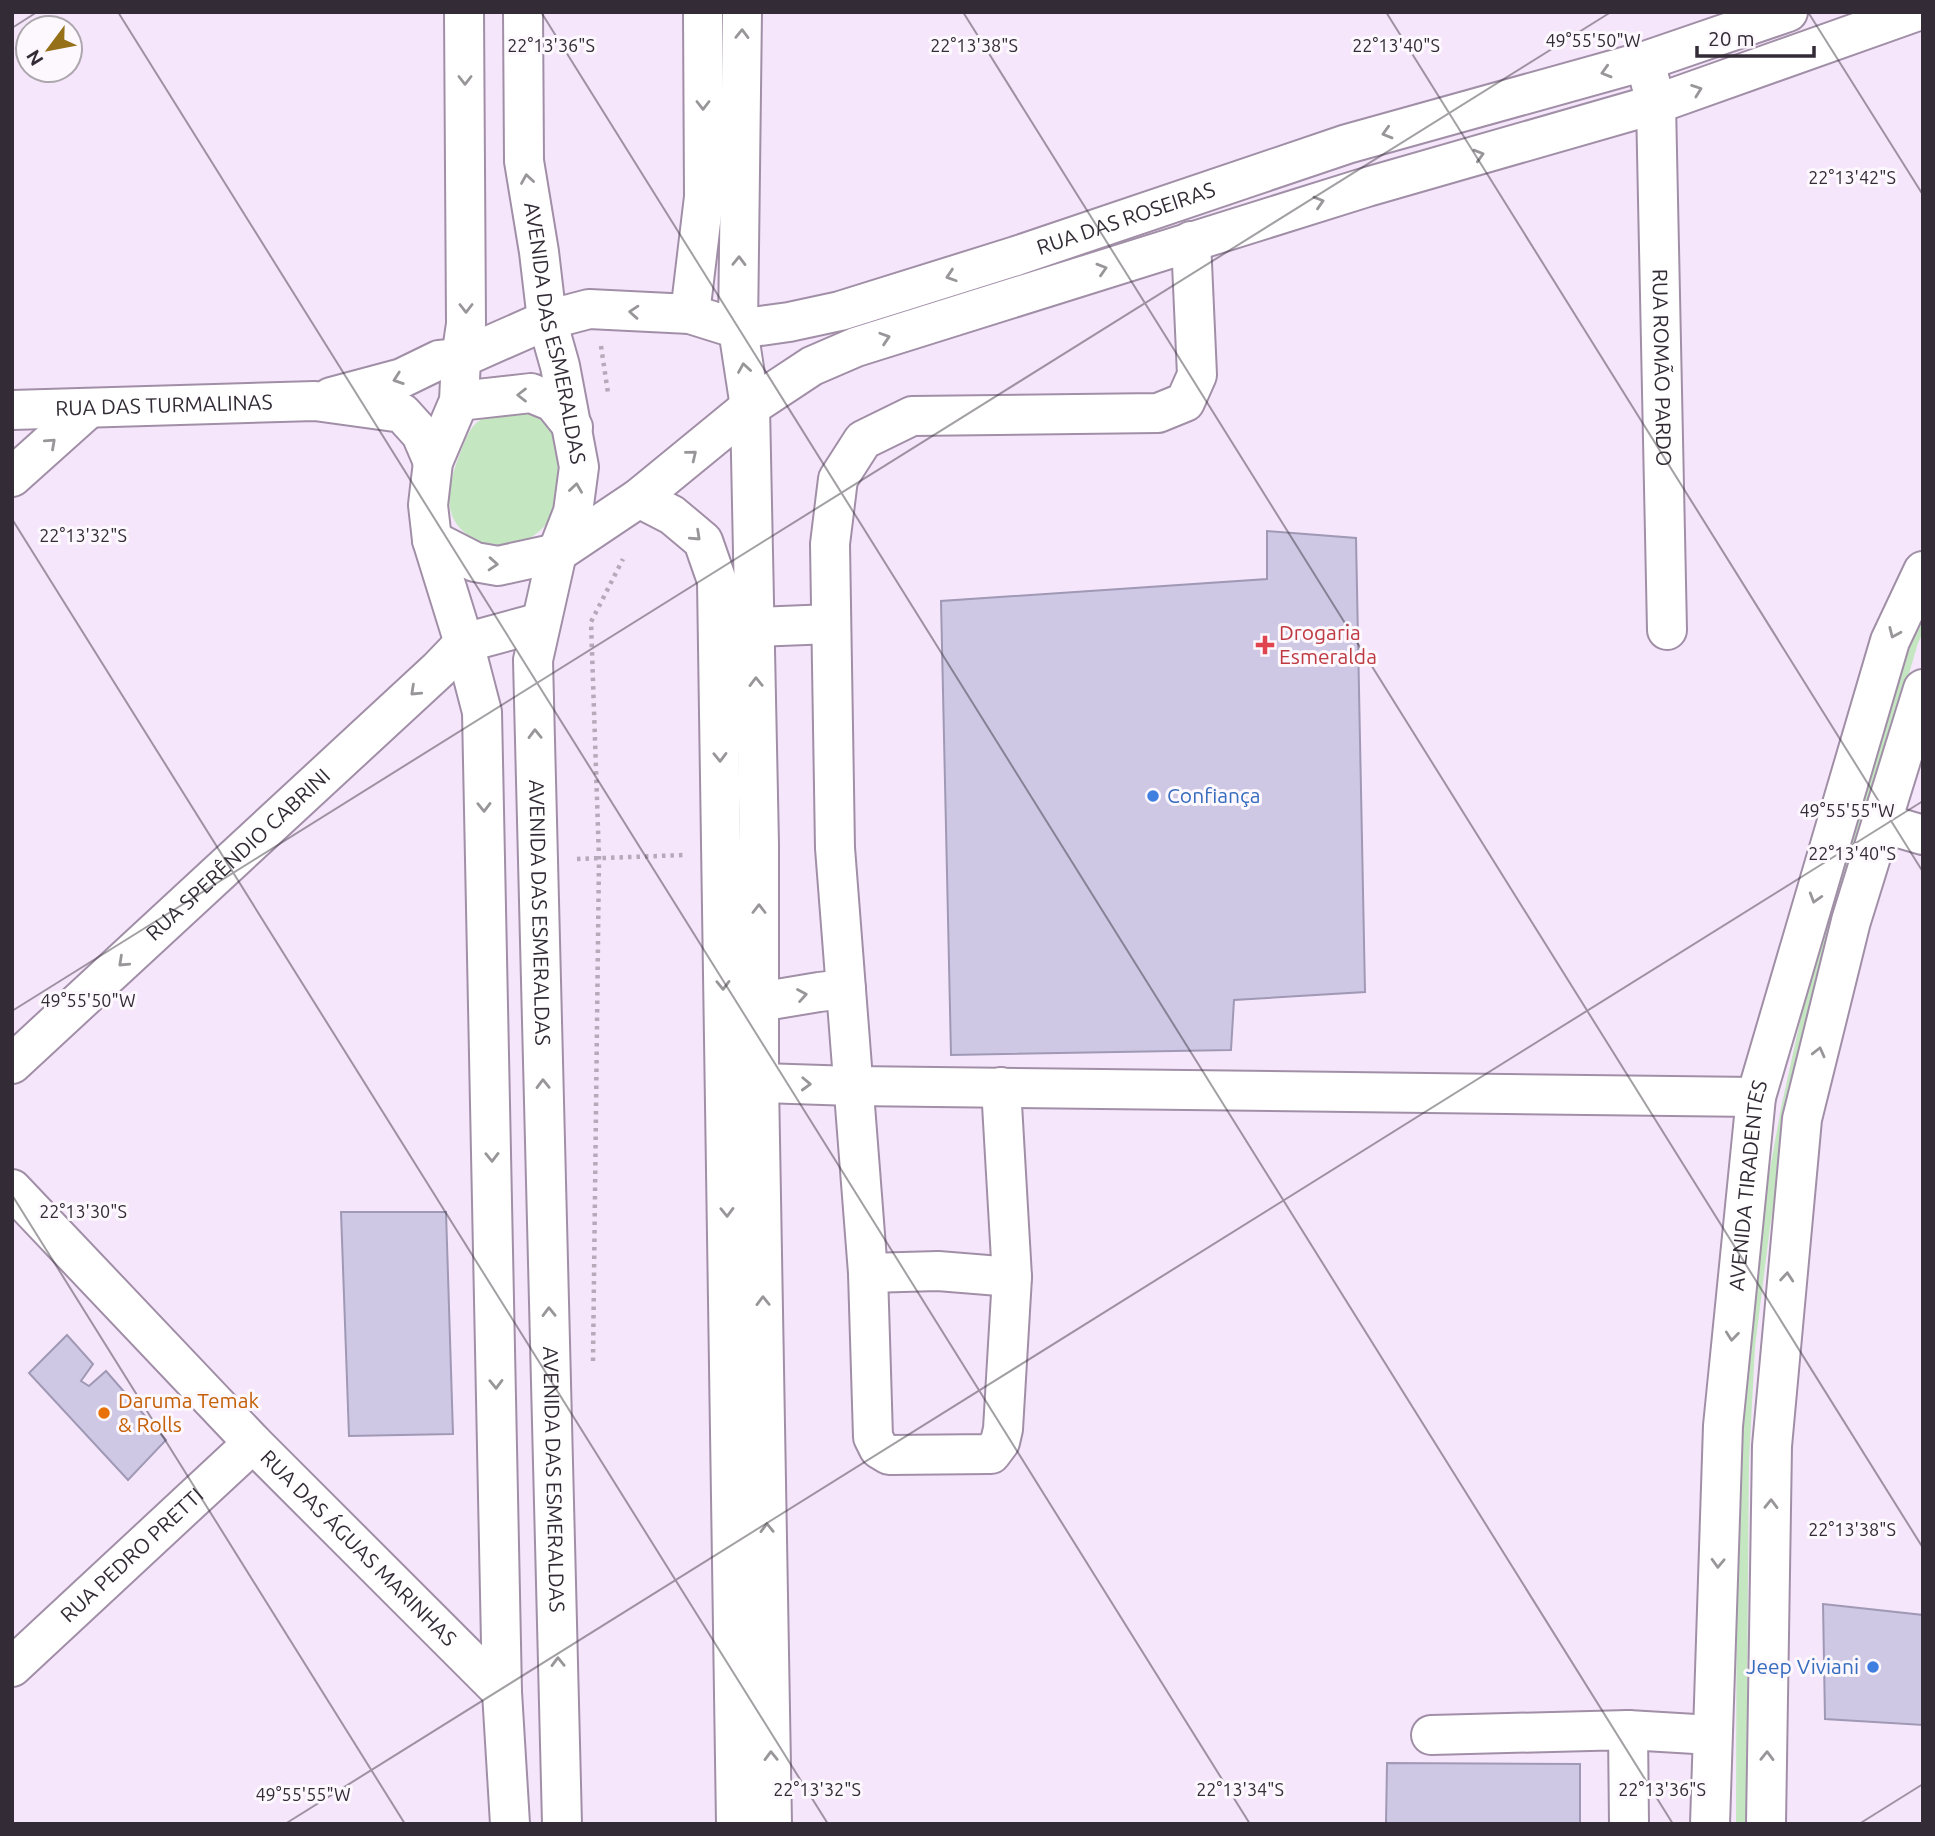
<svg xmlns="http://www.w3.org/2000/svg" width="1935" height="1836" viewBox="0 0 1935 1836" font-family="Ubuntu,sans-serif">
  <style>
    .green { fill: #c4e7c2 }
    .building { fill: #cfc8e5; stroke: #a099b5; stroke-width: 2 }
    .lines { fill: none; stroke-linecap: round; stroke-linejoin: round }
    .minor-casing { stroke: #a18fa7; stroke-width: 42 }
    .major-casing { stroke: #a18fa7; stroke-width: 42 }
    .path { stroke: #b6a9ba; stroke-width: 4.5; stroke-dasharray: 3.5 5; stroke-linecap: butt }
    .minor { stroke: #fff; stroke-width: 38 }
    .major { stroke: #fff; stroke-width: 38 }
    .oneway { stroke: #99969a }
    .ticks { fill: none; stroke: #332c36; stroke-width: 2; stroke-opacity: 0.45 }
    .health-dot { fill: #e0444e; stroke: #fcf8fd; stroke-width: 2.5 }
    .shop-dot { fill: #3f7fe0; stroke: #fcf8fd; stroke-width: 2.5 }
    .food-dot { fill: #e8710a; stroke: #fcf8fd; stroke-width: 2.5 }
    .labels { text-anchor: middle; stroke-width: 6; stroke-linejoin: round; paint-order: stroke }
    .street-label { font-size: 21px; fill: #332c36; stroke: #fcf8fd }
    .health-label { font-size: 21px; fill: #be3a42; stroke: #fcf8fd; text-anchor: start }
    .shop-label { font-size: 21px; fill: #366cbe; stroke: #fcf8fd; text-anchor: start }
    .food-label { font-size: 21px; fill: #c56008; stroke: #fcf8fd; text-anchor: start }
    .ticks-label { font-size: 18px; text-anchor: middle; fill: #332c36; stroke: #fcf8fd; stroke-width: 6; stroke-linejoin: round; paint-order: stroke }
  </style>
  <rect width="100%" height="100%" fill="#f6e6fb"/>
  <path class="green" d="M 505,411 C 518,412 530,412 541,420 C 565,437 565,496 550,519 C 540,535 515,550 495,547 C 487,545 477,541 471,537 C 438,517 449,481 461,451 C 465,441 470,426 480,420 C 486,415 498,414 505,411 Z
    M 1923,615 L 1923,633 L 1918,643 L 1892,732 L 1789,1112 L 1770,1227 L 1755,1347 L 1749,1462 L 1746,1824 L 1736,1824 L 1737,1461 L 1760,1224 L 1781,1108 L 1812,967 L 1884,726 L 1912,639 Z"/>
  <path class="building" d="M 1267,531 L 1356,538 L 1365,992 L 1234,1000 L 1231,1050 L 951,1055 L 941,601 L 1267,579 Z
    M 341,1212 L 446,1212 L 453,1434 L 349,1436 Z
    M 67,1335 L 93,1364 L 81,1381 L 89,1386 L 106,1371 L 166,1440 L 128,1480 L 29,1373 Z
    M 1823,1604 L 1923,1615 L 1923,1725 L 1825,1719 Z
    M 1387,1763 L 1580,1764 L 1580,1824 L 1386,1824 Z"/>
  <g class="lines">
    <defs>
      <g id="minor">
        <path id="s1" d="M 1645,61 L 1656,104 L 1667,630"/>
        <path d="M 331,397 L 402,378 L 439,360 L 461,358"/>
        <path d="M 750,407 L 759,844 L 759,1083 L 772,1824"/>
        <path id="s2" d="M 12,410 L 315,401 L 402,413 L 421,434 L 433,462"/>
        <path d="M 12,477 L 89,408"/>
        <path d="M 639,498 L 672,515 L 703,541 L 717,581 L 736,1824"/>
        <path d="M 755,627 L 831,624"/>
        <path d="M 1882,823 L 1923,835"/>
        <path d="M 759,1002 L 819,992 L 846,989"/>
        <path id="s3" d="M 12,1064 L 438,670 L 464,643"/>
        <path d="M 733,1084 L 759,1083 L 853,1086 L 1756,1097"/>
        <path d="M 1001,1087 L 1012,1277 L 1003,1429 L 1000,1442 L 991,1454 L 889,1455 L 879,1449 L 873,1437 L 868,1273 L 835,848 L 830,544 L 838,479 L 863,440 L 912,416 L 1158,413 L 1185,402 L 1197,375 L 1191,241"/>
        <path id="s4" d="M 12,1189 L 253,1443 L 502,1692"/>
        <path d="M 868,1273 L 938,1271 L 1012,1277"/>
        <path id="s5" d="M 12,1667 L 253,1443"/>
        <path d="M 1628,1730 L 1712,1735"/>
        <path d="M 1431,1735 L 1628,1730 L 1629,1824"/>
      </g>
      <g id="major">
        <path d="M 464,12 L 466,324 L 461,358 L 459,401 L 433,462 L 428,505 L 432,540 L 464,643 L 482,712 L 502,1692 L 510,1824"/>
        <path id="s6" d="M 523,12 L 524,161 L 539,252 L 547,320 L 560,366 L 579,467 L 573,512 L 557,553 L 533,660 L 562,1824"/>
        <path d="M 742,12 L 738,329 L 750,407"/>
        <path d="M 690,314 L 704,197 L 703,12"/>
        <path id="s7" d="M 461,358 L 547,320 L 589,309 L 690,314 L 738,329 L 789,322 L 840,311 L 1016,256 L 1347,144 L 1645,61 L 1788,12"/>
        <path d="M 459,401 L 531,393 L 553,402 L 573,427"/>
        <path d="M 432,540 L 475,562 L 498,566 L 557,553 L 639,498 L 750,407 L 812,366 L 856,347 L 1367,187 L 1656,104 L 1915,12"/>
        <path d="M 464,643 L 541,622"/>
        <path id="s8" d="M 1710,1824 L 1723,1426 L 1756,1097 L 1890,641 L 1923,571"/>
        <path d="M 1766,1824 L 1772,1446 L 1802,1119 L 1851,921 L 1923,689"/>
      </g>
    </defs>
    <use href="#minor" class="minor-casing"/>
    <use href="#major" class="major-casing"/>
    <path class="path" d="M 601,346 L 608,393
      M 577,859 L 684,855
      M 593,1361 L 599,858 L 591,622 L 623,559"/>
    <use href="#minor" class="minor"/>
    <use href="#major" class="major"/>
  </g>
  <defs><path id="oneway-chevron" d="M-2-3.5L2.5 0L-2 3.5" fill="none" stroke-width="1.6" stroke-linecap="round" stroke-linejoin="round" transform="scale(1.75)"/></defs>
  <g class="oneway">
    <use href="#oneway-chevron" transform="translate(742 34) rotate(-89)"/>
    <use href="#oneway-chevron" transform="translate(1606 72) rotate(164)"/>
    <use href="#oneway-chevron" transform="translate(465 80) rotate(90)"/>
    <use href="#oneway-chevron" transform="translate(1697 90) rotate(-20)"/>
    <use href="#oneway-chevron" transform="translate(703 105) rotate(90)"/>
    <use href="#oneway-chevron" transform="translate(1387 133) rotate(164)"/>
    <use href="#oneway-chevron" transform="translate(1479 155) rotate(-16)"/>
    <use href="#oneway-chevron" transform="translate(527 179) rotate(-99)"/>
    <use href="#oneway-chevron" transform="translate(1319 202) rotate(-17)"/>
    <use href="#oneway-chevron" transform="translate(739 261) rotate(-89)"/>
    <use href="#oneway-chevron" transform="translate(1102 269) rotate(-17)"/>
    <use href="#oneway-chevron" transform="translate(951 276) rotate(162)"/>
    <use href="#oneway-chevron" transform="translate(466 308) rotate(90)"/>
    <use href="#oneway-chevron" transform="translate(634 312) rotate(-176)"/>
    <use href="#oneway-chevron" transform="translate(885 338) rotate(-18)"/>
    <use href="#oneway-chevron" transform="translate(744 368) rotate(-99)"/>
    <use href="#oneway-chevron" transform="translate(398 379) rotate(161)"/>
    <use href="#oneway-chevron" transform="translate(522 395) rotate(180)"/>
    <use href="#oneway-chevron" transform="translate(51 443) rotate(-42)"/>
    <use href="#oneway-chevron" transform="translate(692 455) rotate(-39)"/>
    <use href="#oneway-chevron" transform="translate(576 488) rotate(-82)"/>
    <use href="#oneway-chevron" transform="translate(696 536) rotate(43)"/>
    <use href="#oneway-chevron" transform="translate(493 564) rotate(4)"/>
    <use href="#oneway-chevron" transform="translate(1894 633) rotate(114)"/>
    <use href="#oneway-chevron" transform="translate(756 682) rotate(-91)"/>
    <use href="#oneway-chevron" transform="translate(415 691) rotate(137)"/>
    <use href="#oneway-chevron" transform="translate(535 734) rotate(-91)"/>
    <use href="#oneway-chevron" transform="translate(720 757) rotate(89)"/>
    <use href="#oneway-chevron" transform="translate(484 807) rotate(89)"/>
    <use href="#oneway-chevron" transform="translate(1815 898) rotate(107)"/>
    <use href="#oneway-chevron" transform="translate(759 909) rotate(-90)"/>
    <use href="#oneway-chevron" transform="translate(123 962) rotate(137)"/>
    <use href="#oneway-chevron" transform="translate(723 985) rotate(89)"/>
    <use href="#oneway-chevron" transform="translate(802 995) rotate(-10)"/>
    <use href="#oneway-chevron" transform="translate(1819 1052) rotate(-76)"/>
    <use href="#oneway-chevron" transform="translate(543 1084) rotate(-91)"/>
    <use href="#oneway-chevron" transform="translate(806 1084) rotate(2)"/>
    <use href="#oneway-chevron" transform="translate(492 1157) rotate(89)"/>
    <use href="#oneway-chevron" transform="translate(727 1212) rotate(89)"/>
    <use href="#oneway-chevron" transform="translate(1787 1277) rotate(-85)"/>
    <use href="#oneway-chevron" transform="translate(763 1301) rotate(-91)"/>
    <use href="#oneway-chevron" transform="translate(549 1312) rotate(-91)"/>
    <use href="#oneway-chevron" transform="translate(1732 1336) rotate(96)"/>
    <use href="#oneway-chevron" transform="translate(496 1384) rotate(89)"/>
    <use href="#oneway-chevron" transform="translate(1771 1504) rotate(-89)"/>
    <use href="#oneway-chevron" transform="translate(767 1528) rotate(-91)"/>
    <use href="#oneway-chevron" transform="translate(1718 1563) rotate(92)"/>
    <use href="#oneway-chevron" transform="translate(558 1662) rotate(-91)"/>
    <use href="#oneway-chevron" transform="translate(771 1756) rotate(-91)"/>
    <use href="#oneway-chevron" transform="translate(1767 1756) rotate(-89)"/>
  </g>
  <path class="ticks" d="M 118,12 L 1250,1824M 541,12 L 1673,1824M 963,12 L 1923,1548M 1386,12 L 1923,872M 1808,12 L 1923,195M 12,28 L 37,12M 12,519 L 828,1824M 12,1011 L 1611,12M 12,1195 L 405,1824M 285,1824 L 1923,801M 1859,1824 L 1923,1784"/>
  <path class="health-dot" d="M1261.5 634.5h7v7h7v7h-7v7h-7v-7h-7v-7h7z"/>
  <g class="shop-dot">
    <circle cx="1153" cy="796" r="7"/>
    <circle cx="1873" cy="1667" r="7"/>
  </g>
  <circle class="food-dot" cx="104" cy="1413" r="7"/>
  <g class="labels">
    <g class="street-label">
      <text dy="7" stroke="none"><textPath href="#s7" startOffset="693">RUA DAS ROSEIRAS</textPath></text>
      <text dy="7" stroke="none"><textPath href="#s6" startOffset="324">AVENIDA DAS ESMERALDAS</textPath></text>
      <text dy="7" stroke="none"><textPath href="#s1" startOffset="308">RUA ROMÃO PARDO</textPath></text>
      <text dy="7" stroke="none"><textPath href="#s2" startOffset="152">RUA DAS TURMALINAS</textPath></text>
      <text dy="7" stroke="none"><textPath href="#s3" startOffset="308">RUA SPERÊNDIO CABRINI</textPath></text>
      <text dy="7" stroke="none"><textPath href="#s6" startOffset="912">AVENIDA DAS ESMERALDAS</textPath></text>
      <text dy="7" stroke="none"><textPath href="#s8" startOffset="640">AVENIDA TIRADENTES</textPath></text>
      <text dy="7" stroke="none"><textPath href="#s6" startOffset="1479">AVENIDA DAS ESMERALDAS</textPath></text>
      <text dy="7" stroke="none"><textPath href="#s4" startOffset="499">RUA DAS ÁGUAS MARINHAS</textPath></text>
      <text dy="7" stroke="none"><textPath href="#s5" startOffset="164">RUA PEDRO PRETTI</textPath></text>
    </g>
    <g class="health-label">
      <text x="1279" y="640">Drogaria<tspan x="1279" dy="24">Esmeralda</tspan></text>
    </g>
    <g class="shop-label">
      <text x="1167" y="803">Confiança</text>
      <text x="1859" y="1674" text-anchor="end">Jeep Viviani</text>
    </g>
    <g class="food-label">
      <text x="118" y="1408">Daruma Temak<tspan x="118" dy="24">&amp; Rolls</tspan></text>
    </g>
  </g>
  <g class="ticks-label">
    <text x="1593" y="47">49°55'50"W</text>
    <text x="551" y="52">22°13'36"S</text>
    <text x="974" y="52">22°13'38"S</text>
    <text x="1396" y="52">22°13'40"S</text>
    <text x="1852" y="184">22°13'42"S</text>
    <text x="83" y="542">22°13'32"S</text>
    <text x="1847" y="817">49°55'55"W</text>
    <text x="1852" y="860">22°13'40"S</text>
    <text x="88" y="1007">49°55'50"W</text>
    <text x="83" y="1218">22°13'30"S</text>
    <text x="1852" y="1536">22°13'38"S</text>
    <text x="817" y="1796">22°13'32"S</text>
    <text x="1240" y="1796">22°13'34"S</text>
    <text x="1662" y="1796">22°13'36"S</text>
    <text x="303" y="1801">49°55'55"W</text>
  </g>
  <rect width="1935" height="1836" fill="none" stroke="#332c36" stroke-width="28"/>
  <g transform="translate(49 49) rotate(238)"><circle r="33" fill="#fcf8fd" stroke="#aca6ad" stroke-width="2"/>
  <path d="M0-5L12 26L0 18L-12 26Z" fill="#967019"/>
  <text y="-10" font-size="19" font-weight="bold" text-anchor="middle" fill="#332c36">N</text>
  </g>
  <path d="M1697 46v10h117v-10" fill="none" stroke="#332c36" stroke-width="3.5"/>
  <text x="1708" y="46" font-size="21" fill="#332c36" stroke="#fcf8fd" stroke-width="5" paint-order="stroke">20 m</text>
</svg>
